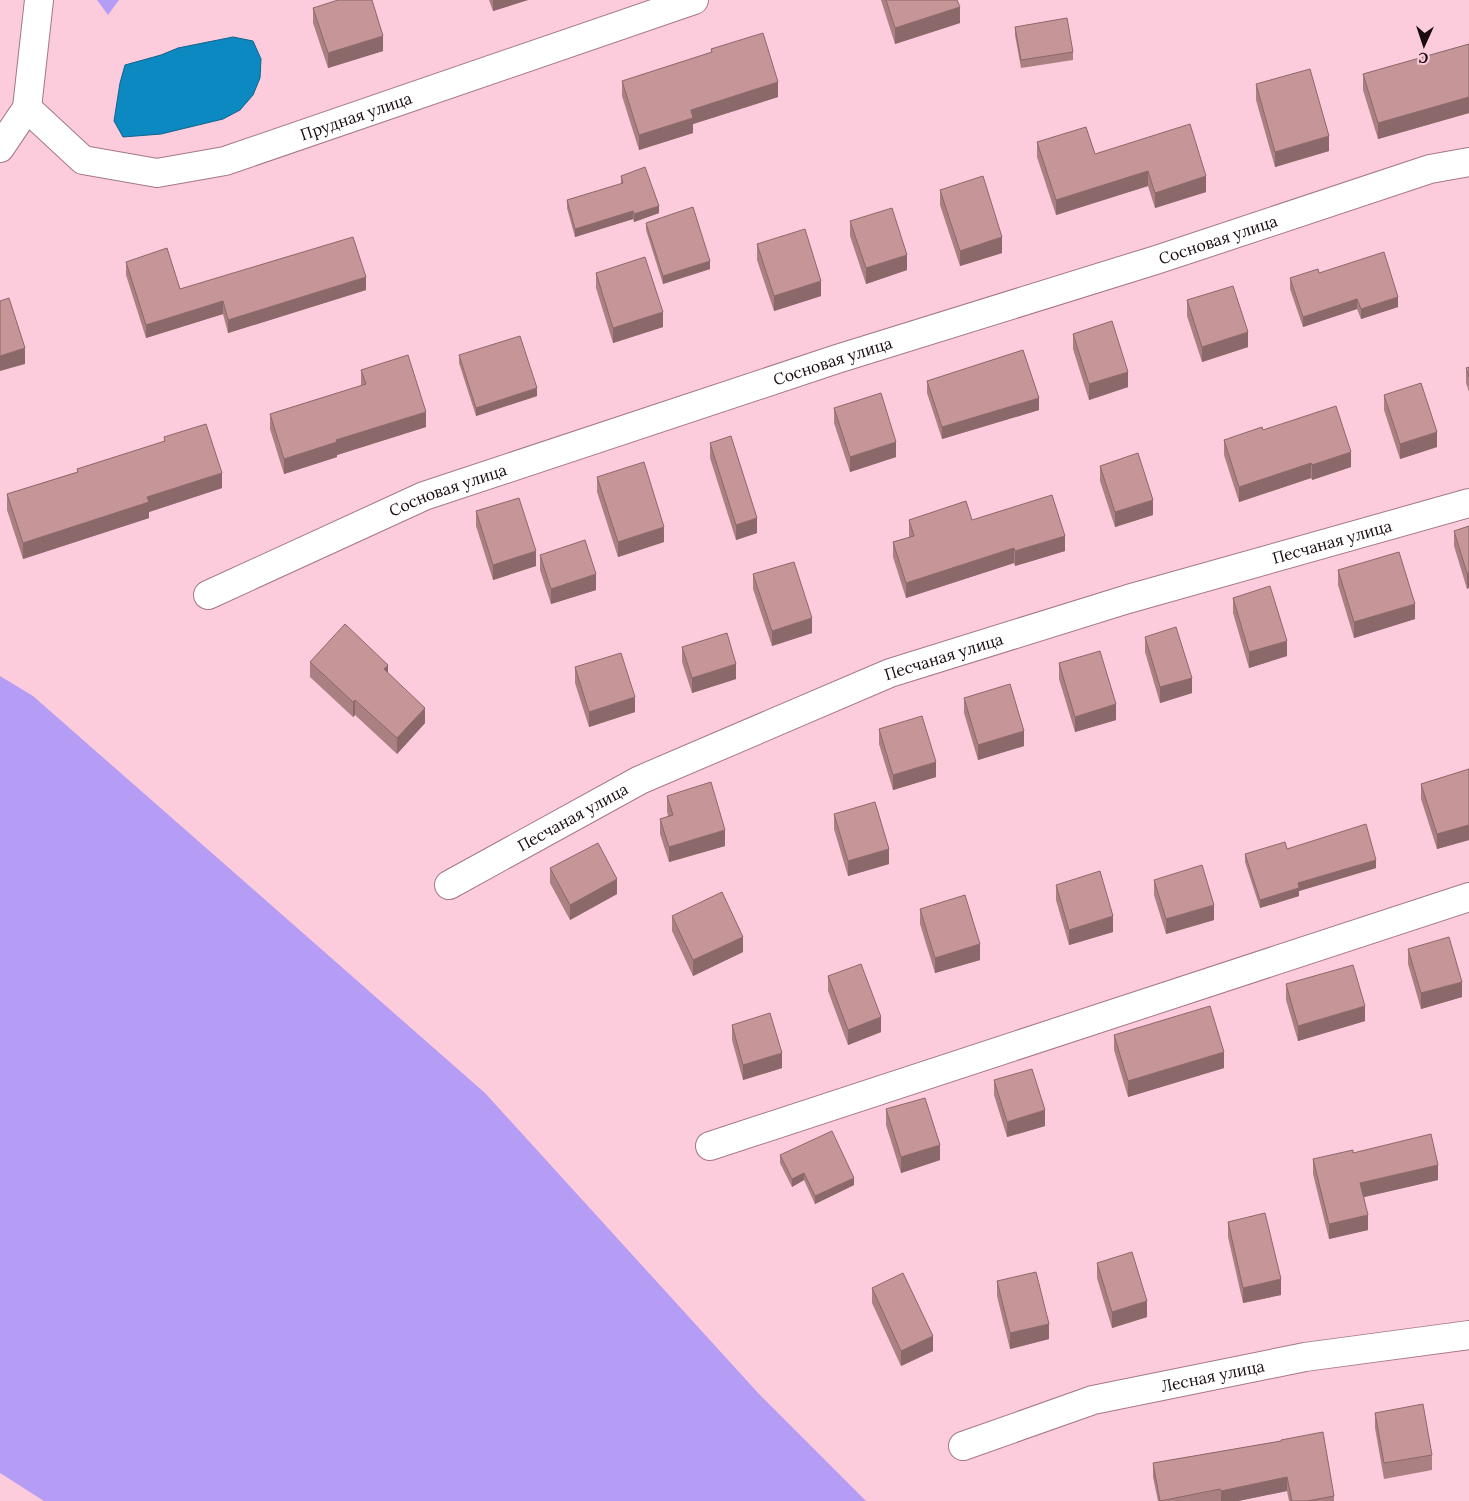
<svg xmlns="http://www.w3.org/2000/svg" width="1469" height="1501" viewBox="0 0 1469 1501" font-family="Lora,serif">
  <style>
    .forest { fill: #b59cf4 }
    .water { fill: #0c89c0; stroke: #10638c }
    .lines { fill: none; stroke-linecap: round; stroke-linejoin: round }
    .minor-casing { stroke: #a47887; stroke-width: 30 }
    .minor { stroke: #fff; stroke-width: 28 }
    .wall { fill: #aa8082 }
    .shaded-wall { fill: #8b686a }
    .building { fill: #c69597; stroke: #8b686a }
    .labels { text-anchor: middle; stroke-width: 4; stroke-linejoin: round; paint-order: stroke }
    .street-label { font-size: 16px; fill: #1a0b11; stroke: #fcccdc }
  </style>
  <rect width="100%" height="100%" fill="#fcccdc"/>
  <path class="forest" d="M 97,0 L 119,0 L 108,15 Z
    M 0,676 L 33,696 L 485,1093 L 759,1394 L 866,1501 L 44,1501 L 0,1473 Z"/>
  <path class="water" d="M 233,37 L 253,41 L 261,59 L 260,78 L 253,95 L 240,110 L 223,119 L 161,134 L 123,137 L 114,121 L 120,83 L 125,65 L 161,55 L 178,48 Z"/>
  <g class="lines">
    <defs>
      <g id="minor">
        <path id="s1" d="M 27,108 L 83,160 L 157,173 L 225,161 L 694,0"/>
        <path d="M 0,148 L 27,108 L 39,0"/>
        <path id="s2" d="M 208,595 L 424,496 L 837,359 L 1156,260 L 1430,169 L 1469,162"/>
        <path id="s3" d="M 449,885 L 640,780 L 890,673 L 1128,599 L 1469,503"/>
        <path d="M 710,1146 L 1469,897"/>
        <path id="s4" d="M 963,1446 L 1093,1400 L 1305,1357 L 1469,1335"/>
      </g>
    </defs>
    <use href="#minor" class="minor-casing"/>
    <use href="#minor" class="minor"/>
  </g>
  <path class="wall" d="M 489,0 L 528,0 L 493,11 Z
    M 881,0 L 957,0 L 960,23 L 895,44 Z
    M 313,8 L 383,51 L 328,68 L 313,23 Z
    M 1015,27 L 1073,52 L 1073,60 L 1021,68 L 1015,35 Z
    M 1469,44 L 1469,113 L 1378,139 L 1363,90 L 1363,74 Z
    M 711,49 L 778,97 L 693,124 L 693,133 L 639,150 L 622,96 L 622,81 L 711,53 Z
    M 1256,84 L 1329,151 L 1275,167 L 1256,100 Z
    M 1037,142 L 1095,154 L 1206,192 L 1155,208 L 1148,186 L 1056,215 L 1037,157 Z
    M 621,176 L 659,213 L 634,222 L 633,219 L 575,237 L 567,208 L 567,200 L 621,184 Z
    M 940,190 L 1002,253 L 960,266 L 940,205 Z
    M 850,221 L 907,270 L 866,284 L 850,236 Z
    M 646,223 L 710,269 L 663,284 L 646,230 Z
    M 757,244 L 821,296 L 774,311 L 757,260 Z
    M 126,262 L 180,289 L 366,290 L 228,333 L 223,314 L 146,338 L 126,275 Z
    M 596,273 L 663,327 L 613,343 L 596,288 Z
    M 1319,273 L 1398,307 L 1361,319 L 1357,309 L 1303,327 L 1290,289 L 1290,278 Z
    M 1187,300 L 1248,347 L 1202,362 L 1187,316 Z
    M 1073,334 L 1128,387 L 1089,400 L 1073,349 Z
    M 459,355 L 537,396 L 476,416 L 459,363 Z
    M 1469,367 L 1469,392 L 1466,383 L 1466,368 Z
    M 361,370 L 426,427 L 337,455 L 337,457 L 284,474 L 270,429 L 270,414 L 361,386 Z
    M 927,381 L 1039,410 L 942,439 L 927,393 Z
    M 1384,395 L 1437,447 L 1400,459 L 1384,410 Z
    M 834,408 L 896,457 L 850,472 L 834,423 Z
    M 1263,430 L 1351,467 L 1312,480 L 1311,478 L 1239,502 L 1224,455 L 1224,440 Z
    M 164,437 L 222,488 L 149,512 L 149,518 L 23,559 L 7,510 L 7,494 L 77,472 L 77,469 L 164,442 Z
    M 710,443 L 757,533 L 736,540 L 710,458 Z
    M 1100,466 L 1153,515 L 1115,527 L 1100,481 Z
    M 597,477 L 664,542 L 618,557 L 597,492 Z
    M 476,511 L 536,566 L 493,580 L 476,526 Z
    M 909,520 L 972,520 L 1065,551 L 1015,566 L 1014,563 L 906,598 L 893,557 L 893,542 L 909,537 Z
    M 1469,526 L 1467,589 L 1454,546 L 1454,531 Z
    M 540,555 L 596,590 L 551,604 L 540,570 Z
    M 1338,570 L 1415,619 L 1354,638 L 1338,585 Z
    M 753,574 L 812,633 L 772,646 L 753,589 Z
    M 1233,598 L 1287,656 L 1249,668 L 1233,613 Z
    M 1145,637 L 1192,693 L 1160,703 L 1145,652 Z
    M 682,647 L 736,679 L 692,693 L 682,662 Z
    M 310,662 L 388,673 L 425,723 L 397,754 L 355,715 L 353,717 L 310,677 Z
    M 1059,663 L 1116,720 L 1075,732 L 1059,679 Z
    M 575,667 L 635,712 L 589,727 L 575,683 Z
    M 964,698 L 1024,746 L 978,760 L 964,713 Z
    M 879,729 L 936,777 L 893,790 L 879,744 Z
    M 1469,769 L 1469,840 L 1437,849 L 1421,799 L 1421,784 Z
    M 667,796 L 725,846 L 669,862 L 660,834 L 660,819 L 668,816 L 667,811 Z
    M 834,814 L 889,864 L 848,876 L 834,829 Z
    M 1287,849 L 1376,868 L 1299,891 L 1299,896 L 1260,908 L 1245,862 L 1245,854 Z
    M 550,868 L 617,894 L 570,920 L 550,883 Z
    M 1154,880 L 1214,920 L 1166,934 L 1154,895 Z
    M 1056,885 L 1113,932 L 1069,945 L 1056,900 Z
    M 920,909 L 980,960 L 935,973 L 920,924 Z
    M 672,916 L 743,952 L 693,976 L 672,931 Z
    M 1408,949 L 1462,997 L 1421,1009 L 1408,964 Z
    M 828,976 L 881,1032 L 848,1045 L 828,991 Z
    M 1286,984 L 1365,1021 L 1298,1041 L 1286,1000 Z
    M 732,1025 L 782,1068 L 743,1080 L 732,1040 Z
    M 1114,1035 L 1224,1068 L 1128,1097 L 1114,1050 Z
    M 994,1080 L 1045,1126 L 1007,1137 L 994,1095 Z
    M 886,1109 L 940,1160 L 901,1173 L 886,1125 Z
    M 1353,1153 L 1438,1180 L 1364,1197 L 1368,1230 L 1329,1239 L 1313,1174 L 1313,1159 Z
    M 780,1155 L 854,1185 L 815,1204 L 804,1180 L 792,1187 L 780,1163 Z
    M 1228,1222 L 1281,1295 L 1243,1303 L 1228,1237 Z
    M 1097,1263 L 1147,1317 L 1112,1328 L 1097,1278 Z
    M 997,1281 L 1049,1339 L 1010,1349 L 997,1296 Z
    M 872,1288 L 933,1351 L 901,1366 L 872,1303 Z
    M 1375,1413 L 1432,1455 L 1432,1470 L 1384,1479 L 1375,1428 Z
    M 1281,1441 L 1334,1496 L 1334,1501 L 1289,1501 L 1287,1491 L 1238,1501 L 1158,1501 L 1153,1477 L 1153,1463 Z"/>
  <path class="shaded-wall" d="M 493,0 L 528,0 L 493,11 Z
    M 960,7 L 960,23 L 895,44 L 895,28 Z
    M 383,36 L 383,51 L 328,68 L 328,53 Z
    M 778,82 L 778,97 L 693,124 L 693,133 L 639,150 L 639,135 L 691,110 Z
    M 1469,97 L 1469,113 L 1378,139 L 1378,123 Z
    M 1329,136 L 1329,151 L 1275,167 L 1275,152 Z
    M 1148,171 L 1148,186 L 1056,215 L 1056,200 Z
    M 1206,176 L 1206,192 L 1155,208 L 1155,193 Z
    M 659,206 L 659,213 L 634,222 L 634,214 Z
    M 633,211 L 633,219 L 575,237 L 575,229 Z
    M 1002,237 L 1002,253 L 960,266 L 960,251 Z
    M 907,255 L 907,270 L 866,284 L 866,268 Z
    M 710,261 L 710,269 L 663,284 L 663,276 Z
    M 366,277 L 366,290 L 228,333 L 228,320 Z
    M 821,281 L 821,296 L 774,311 L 774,296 Z
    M 1398,297 L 1398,307 L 1361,319 L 1361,309 Z
    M 1357,299 L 1357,309 L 1303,327 L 1303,317 Z
    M 223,301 L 223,314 L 146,338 L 146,325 Z
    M 663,312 L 663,327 L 613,343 L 613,328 Z
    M 1248,332 L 1248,347 L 1202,362 L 1202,347 Z
    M 25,348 L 25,364 L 0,371 L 0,356 Z
    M 1128,372 L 1128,387 L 1089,400 L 1089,384 Z
    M 537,388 L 537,396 L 476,416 L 476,408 Z
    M 1039,398 L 1039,410 L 942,439 L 942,427 Z
    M 426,412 L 426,427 L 337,455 L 337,457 L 284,474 L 284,459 L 336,440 Z
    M 1437,432 L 1437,447 L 1400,459 L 1400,444 Z
    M 896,442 L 896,457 L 850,472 L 850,457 Z
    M 1351,452 L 1351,467 L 1312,480 L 1312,465 Z
    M 1311,463 L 1311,478 L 1239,502 L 1239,487 Z
    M 222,473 L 222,488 L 149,512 L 149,518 L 23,559 L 23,543 L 147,497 Z
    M 1153,500 L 1153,515 L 1115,527 L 1115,512 Z
    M 757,518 L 757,533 L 736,540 L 736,525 Z
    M 664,527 L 664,542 L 618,557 L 618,542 Z
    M 1065,536 L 1065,551 L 1015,566 L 1015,551 Z
    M 1014,548 L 1014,563 L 906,598 L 906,583 Z
    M 536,551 L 536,566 L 493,580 L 493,565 Z
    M 1467,573 L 1469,573 L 1469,588 L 1467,589 Z
    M 596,574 L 596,590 L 551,604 L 551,589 Z
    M 1415,604 L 1415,619 L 1354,638 L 1354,622 Z
    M 812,618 L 812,633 L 772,646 L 772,631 Z
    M 1287,641 L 1287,656 L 1249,668 L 1249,652 Z
    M 736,664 L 736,679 L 692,693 L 692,678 Z
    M 388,665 L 388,680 L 384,669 Z
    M 1192,678 L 1192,693 L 1160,703 L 1160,687 Z
    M 635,697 L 635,712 L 589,727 L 589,712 Z
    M 355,700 L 355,715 L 353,717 L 353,702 Z
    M 1116,704 L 1116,720 L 1075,732 L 1075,717 Z
    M 425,708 L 425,723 L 397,754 L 397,738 Z
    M 1024,731 L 1024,746 L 978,760 L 978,745 Z
    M 936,762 L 936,777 L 893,790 L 893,775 Z
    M 1469,825 L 1469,840 L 1437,849 L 1437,834 Z
    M 725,830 L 725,846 L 669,862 L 669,847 Z
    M 889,849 L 889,864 L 848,876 L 848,861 Z
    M 1376,860 L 1376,868 L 1299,891 L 1299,896 L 1260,908 L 1260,900 L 1298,883 Z
    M 617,879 L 617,894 L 570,920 L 570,905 Z
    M 1214,905 L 1214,920 L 1166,934 L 1166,919 Z
    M 1113,916 L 1113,932 L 1069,945 L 1069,930 Z
    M 743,937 L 743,952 L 693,976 L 693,960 Z
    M 980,944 L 980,960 L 935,973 L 935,958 Z
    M 1462,982 L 1462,997 L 1421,1009 L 1421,993 Z
    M 1365,1006 L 1365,1021 L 1298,1041 L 1298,1026 Z
    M 881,1017 L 881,1032 L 848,1045 L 848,1030 Z
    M 1224,1052 L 1224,1068 L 1128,1097 L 1128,1081 Z
    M 782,1053 L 782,1068 L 743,1080 L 743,1065 Z
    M 1045,1110 L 1045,1126 L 1007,1137 L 1007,1122 Z
    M 940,1145 L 940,1160 L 901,1173 L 901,1157 Z
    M 1438,1165 L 1438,1180 L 1360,1198 L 1360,1183 Z
    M 804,1173 L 804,1180 L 792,1187 L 792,1179 Z
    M 854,1178 L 854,1185 L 815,1204 L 815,1196 Z
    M 1368,1215 L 1368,1230 L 1329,1239 L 1329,1224 Z
    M 1281,1279 L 1281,1295 L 1243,1303 L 1243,1288 Z
    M 1147,1301 L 1147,1317 L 1112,1328 L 1112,1312 Z
    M 1049,1324 L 1049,1339 L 1010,1349 L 1010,1333 Z
    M 933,1336 L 933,1351 L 901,1366 L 901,1351 Z
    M 1287,1477 L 1287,1491 L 1238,1501 L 1221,1501 L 1221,1491 Z"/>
  <path class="building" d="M 338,0 L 372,0 L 383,36 L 328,53 L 313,8 Z
    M 886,0 L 957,0 L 960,7 L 895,28 Z
    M 1067,18 L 1073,52 L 1021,60 L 1015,27 Z
    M 763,33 L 778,82 L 691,110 L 693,118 L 639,135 L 622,81 L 712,52 L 711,49 Z
    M 1469,44 L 1469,97 L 1378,123 L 1363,74 Z
    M 1310,69 L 1329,136 L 1275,152 L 1256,84 Z
    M 1190,124 L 1206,176 L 1155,193 L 1148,171 L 1056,200 L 1037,142 L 1086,127 L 1095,154 Z
    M 645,167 L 659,206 L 634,214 L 633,211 L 575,229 L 567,200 L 623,183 L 621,176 Z
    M 983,176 L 1002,237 L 960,251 L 940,190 Z
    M 693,207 L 710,261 L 663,276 L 646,223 Z
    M 892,208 L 907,255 L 866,268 L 850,221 Z
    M 805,229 L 821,281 L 774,296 L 757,244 Z
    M 353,237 L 366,277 L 228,320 L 223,301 L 146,325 L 126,262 L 167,248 L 180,289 Z
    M 1384,252 L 1398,297 L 1361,309 L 1357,299 L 1303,317 L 1290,278 L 1318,269 L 1319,273 Z
    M 645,257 L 663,312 L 613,328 L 596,273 Z
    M 1233,286 L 1248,332 L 1202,347 L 1187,300 Z
    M 9,298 L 25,348 L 0,356 L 0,301 Z
    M 1112,321 L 1128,372 L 1089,384 L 1073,334 Z
    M 520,336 L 537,388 L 476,408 L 459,355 Z
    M 1023,350 L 1039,398 L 942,427 L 927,381 Z
    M 408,355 L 426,412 L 336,440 L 337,442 L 284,459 L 270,414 L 366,384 L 361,370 Z
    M 1469,367 L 1469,377 L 1466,368 Z
    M 1421,383 L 1437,432 L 1400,444 L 1384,395 Z
    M 881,393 L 896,442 L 850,457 L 834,408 Z
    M 1336,406 L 1351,452 L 1312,465 L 1311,463 L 1239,487 L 1224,440 L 1262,427 L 1263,430 Z
    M 206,424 L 222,473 L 147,497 L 149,502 L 23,543 L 7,494 L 78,472 L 77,469 L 165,441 L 164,437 Z
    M 731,436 L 757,518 L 736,525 L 710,443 Z
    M 1138,453 L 1153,500 L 1115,512 L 1100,466 Z
    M 644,462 L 664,527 L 618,542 L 597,477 Z
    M 1052,495 L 1065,536 L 1015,551 L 1014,548 L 906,583 L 893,542 L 914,536 L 909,520 L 966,501 L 972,520 Z
    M 519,498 L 536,551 L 493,565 L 476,511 Z
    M 1469,526 L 1469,573 L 1467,573 L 1454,531 Z
    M 585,540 L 596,574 L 551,589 L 540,555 Z
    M 1399,552 L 1415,604 L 1354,622 L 1338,570 Z
    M 794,562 L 812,618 L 772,631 L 753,574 Z
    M 1270,586 L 1287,641 L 1249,652 L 1233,598 Z
    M 345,624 L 388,665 L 384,669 L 425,708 L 397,738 L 355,700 L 353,702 L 310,662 Z
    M 1176,627 L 1192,678 L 1160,687 L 1145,637 Z
    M 727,633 L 736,664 L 692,678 L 682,647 Z
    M 1100,651 L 1116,704 L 1075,717 L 1059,663 Z
    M 621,653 L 635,697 L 589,712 L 575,667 Z
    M 1010,684 L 1024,731 L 978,745 L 964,698 Z
    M 922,716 L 936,762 L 893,775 L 879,729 Z
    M 1469,769 L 1469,825 L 1437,834 L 1421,784 Z
    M 711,782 L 725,830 L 669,847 L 660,819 L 673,815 L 667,796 Z
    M 875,802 L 889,849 L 848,861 L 834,814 Z
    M 1366,824 L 1376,860 L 1298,883 L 1299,888 L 1260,900 L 1245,854 L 1285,842 L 1287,849 Z
    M 598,843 L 617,879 L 570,905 L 550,868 Z
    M 1202,865 L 1214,905 L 1166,919 L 1154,880 Z
    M 1100,871 L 1113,916 L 1069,930 L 1056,885 Z
    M 722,892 L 743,937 L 693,960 L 672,916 Z
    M 965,895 L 980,944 L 935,958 L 920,909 Z
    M 1449,937 L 1462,982 L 1421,993 L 1408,949 Z
    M 861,964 L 881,1017 L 848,1030 L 828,976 Z
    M 1353,965 L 1365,1006 L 1298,1026 L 1286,984 Z
    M 1210,1006 L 1224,1052 L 1128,1081 L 1114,1035 Z
    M 770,1013 L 782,1053 L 743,1065 L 732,1025 Z
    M 1032,1069 L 1045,1110 L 1007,1122 L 994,1080 Z
    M 925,1098 L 940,1145 L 901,1157 L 886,1109 Z
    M 832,1131 L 854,1178 L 815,1196 L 804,1173 L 792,1179 L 780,1155 Z
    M 1431,1134 L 1438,1165 L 1360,1183 L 1368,1215 L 1329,1224 L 1313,1159 L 1353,1150 L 1353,1153 Z
    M 1265,1213 L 1281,1279 L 1243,1288 L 1228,1222 Z
    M 1132,1252 L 1147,1301 L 1112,1312 L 1097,1263 Z
    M 1036,1272 L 1049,1324 L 1010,1333 L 997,1281 Z
    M 903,1273 L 933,1336 L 901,1351 L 872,1288 Z
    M 1423,1404 L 1432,1455 L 1384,1463 L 1375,1413 Z
    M 1323,1432 L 1334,1496 L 1307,1501 L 1292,1501 L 1287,1477 L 1221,1491 L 1220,1489 L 1160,1501 L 1153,1463 L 1281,1441 L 1281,1440 Z"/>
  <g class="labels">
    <g class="street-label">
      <text dy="6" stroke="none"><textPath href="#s1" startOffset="359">Прудная улица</textPath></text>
      <text dy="6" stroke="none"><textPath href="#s2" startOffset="1072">Сосновая улица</textPath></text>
      <text dy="6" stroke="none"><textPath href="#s2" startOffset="668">Сосновая улица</textPath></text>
      <text dy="6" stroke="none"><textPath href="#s2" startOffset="262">Сосновая улица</textPath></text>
      <text dy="6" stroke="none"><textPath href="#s3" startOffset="951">Песчаная улица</textPath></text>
      <text dy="6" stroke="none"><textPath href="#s3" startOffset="546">Песчаная улица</textPath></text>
      <text dy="6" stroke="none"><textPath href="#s3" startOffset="141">Песчаная улица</textPath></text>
      <text dy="6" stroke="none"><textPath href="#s4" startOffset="260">Лесная улица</textPath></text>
    </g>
  </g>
  <g transform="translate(1424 45) rotate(183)" stroke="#fcccdc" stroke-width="4" paint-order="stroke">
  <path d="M0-4L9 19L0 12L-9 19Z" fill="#1a0b11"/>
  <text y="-8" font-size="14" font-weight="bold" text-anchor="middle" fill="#1a0b11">С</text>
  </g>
</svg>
